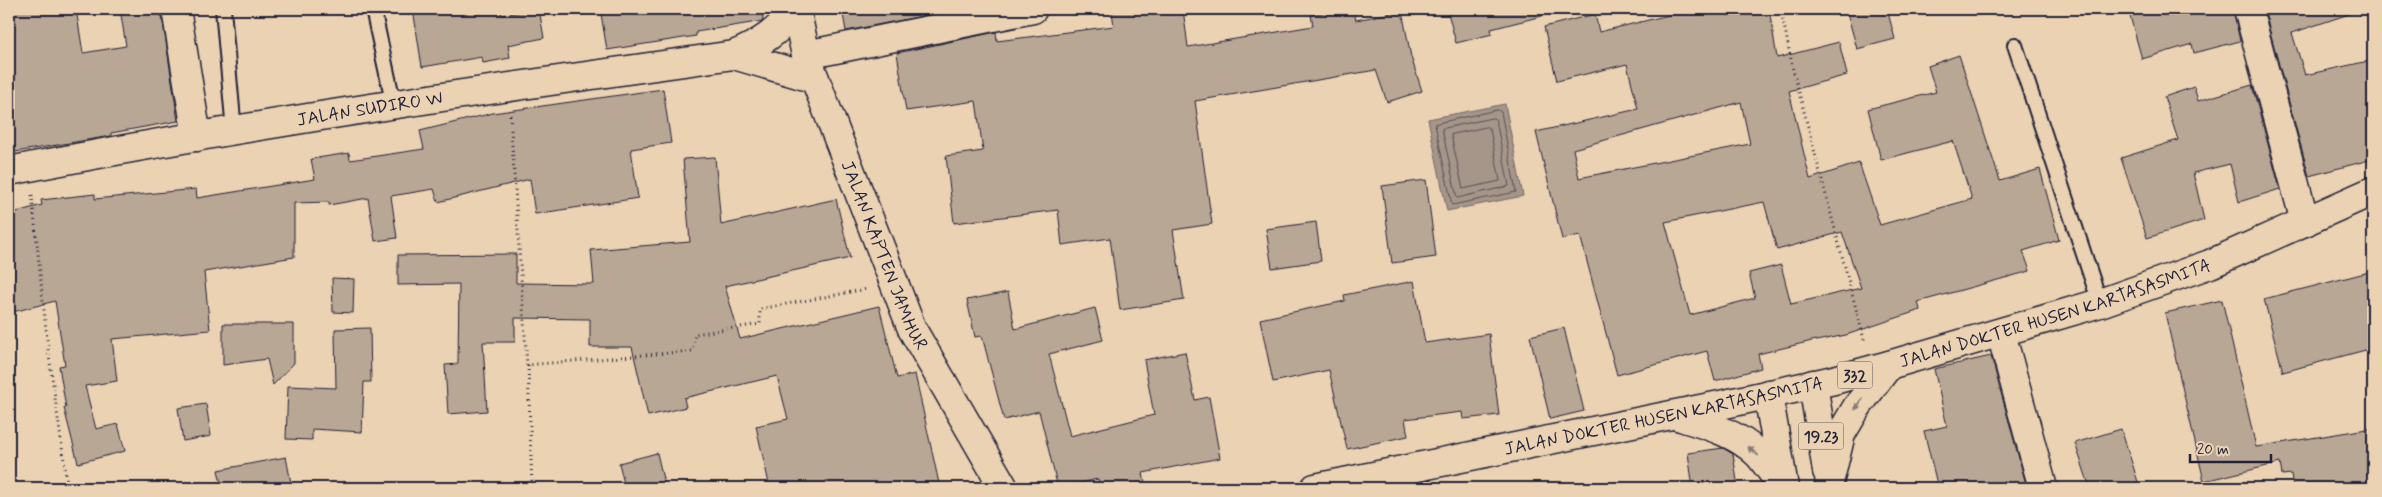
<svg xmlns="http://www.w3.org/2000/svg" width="2382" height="497" viewBox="0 0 2382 497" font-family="Mynerve,sans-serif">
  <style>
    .water { fill: #a69689; stroke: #71686a }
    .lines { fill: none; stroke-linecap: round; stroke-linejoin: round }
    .shore { stroke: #57505a; stroke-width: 1 }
    .building { fill: #b8a794; stroke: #22223b; fill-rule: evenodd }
    .lane-casing { stroke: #22223b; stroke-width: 18 }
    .street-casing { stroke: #22223b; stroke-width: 31 }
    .secondary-casing { stroke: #22223b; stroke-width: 31 }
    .primary-casing { stroke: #22223b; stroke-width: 31 }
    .path { stroke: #22223b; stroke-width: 3; stroke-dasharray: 1 4; stroke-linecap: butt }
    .lane { stroke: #ead2b2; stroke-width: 14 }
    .street { stroke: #ead2b2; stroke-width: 28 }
    .secondary { stroke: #ead2b2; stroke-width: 28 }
    .primary { stroke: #ead2b2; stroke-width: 28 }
    .oneway { fill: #867a76 }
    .labels { text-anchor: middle; stroke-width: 4.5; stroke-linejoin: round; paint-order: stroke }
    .shield { fill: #ead2b2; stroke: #5e575f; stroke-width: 1 }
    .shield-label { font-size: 16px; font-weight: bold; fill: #22223b }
    .street-label { font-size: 18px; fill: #22223b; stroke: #ead2b2 }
  </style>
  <rect width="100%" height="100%" fill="#ead2b2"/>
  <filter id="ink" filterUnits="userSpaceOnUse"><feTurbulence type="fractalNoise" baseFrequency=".02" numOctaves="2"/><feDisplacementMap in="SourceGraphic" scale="10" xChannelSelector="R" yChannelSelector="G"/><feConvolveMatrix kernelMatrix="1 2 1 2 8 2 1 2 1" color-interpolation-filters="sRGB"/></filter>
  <g filter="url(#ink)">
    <path class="water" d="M 1505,104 L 1523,196 L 1447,211 L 1428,119 Z"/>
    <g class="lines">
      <path class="shore" d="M 1498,110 L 1501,112 L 1516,192 L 1452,205 L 1435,124 Z
        M 1493,118 L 1496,120 L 1509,186 L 1457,198 L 1442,129 Z
        M 1487,127 L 1490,129 L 1500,181 L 1463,189 L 1451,135 Z"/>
    </g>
    <path class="building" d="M 9,9 L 76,9 L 83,53 L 126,46 L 120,9 L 161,9 L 178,121 L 111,133 L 111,136 L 9,153 Z
      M 413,9 L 500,9 L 502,15 L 539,9 L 544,38 L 508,45 L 510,58 L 483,63 L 482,57 L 422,67 Z
      M 630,9 L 762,9 L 763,21 L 696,32 L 696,36 L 607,50 L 601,14 Z
      M 842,9 L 926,9 L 927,15 L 846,31 Z
      M 1129,9 L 1183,9 L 1188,47 L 1313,26 L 1311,15 L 1341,9 L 1353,9 L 1356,20 L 1402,11 L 1411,57 L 1422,91 L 1387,102 L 1376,70 L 1195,101 L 1212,224 L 1173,230 L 1184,300 L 1120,310 L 1110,238 L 1062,245 L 1058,210 L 954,223 L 946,156 L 983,151 L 976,101 L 906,111 L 897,53 L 996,32 L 997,41 L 1114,26 L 1112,11 Z
      M 1447,9 L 1541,9 L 1542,16 L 1491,29 L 1492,34 L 1456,43 Z
      M 1694,9 L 1769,9 L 1777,58 L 1839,42 L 1847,75 L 1789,91 L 1810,179 L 1859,163 L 1880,225 L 1972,199 L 1953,141 L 1881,160 L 1868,109 L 1936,92 L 1928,66 L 1959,55 L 2000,181 L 2040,169 L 2059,240 L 2023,251 L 2030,271 L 1918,302 L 1920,310 L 1846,335 L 1816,341 L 1816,340 L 1758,354 L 1761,368 L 1715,381 L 1707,351 L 1617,375 L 1580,235 L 1562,239 L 1536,132 L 1638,109 L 1627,64 L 1557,81 L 1544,27 L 1595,14 L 1599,32 ZM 1741,102 L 1750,144 L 1579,178 L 1573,149 ZM 1764,202 L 1777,250 L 1842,232 L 1861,288 L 1791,304 L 1781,265 L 1749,273 L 1755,298 L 1690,315 L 1665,222 Z
      M 1846,9 L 1887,9 L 1895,39 L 1857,49 Z
      M 2128,9 L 2233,9 L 2240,41 L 2194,53 L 2192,44 L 2142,59 Z
      M 2264,9 L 2351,9 L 2352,13 L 2292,33 L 2305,75 L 2373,60 L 2373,159 L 2309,176 Z
      M 2252,85 L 2280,189 L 2239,202 L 2230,164 L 2193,173 L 2204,220 L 2147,238 L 2121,158 L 2178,140 L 2164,97 L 2194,87 L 2198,101 Z
      M 663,89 L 671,143 L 631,149 L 638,198 L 535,214 L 530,179 L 438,202 L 434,189 L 391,196 L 397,238 L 375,241 L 368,198 L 329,205 L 329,202 L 294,203 L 294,257 L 204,272 L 210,330 L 112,339 L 117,381 L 85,386 L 96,429 L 118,424 L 125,451 L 78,463 L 64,408 L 66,408 L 59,366 L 65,365 L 55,301 L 9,313 L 9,214 L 42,205 L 41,200 L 95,194 L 95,199 L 196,189 L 197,198 L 315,179 L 311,159 L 349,153 L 350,160 L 424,149 L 420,131 L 493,113 Z
      M 715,157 L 721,225 L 836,199 L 850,258 L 725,286 L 740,339 L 879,306 L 897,378 L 915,374 L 940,488 L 770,488 L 756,426 L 788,419 L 777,376 L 684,398 L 686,407 L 648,416 L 632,347 L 590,347 L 590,319 L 515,318 L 515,342 L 483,342 L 487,411 L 448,414 L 445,365 L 458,364 L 459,284 L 398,285 L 398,255 L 516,254 L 516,283 L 594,284 L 591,250 L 690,242 L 683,159 Z
      M 1426,180 L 1436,257 L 1392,263 L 1382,186 Z
      M 1316,222 L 1321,261 L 1272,268 L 1266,229 Z
      M 2373,271 L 2373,348 L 2283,372 L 2264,299 Z
      M 332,278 L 354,279 L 353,313 L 333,312 Z
      M 1414,281 L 1425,343 L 1489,334 L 1499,415 L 1463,419 L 1462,412 L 1405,419 L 1408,436 L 1347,449 L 1329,370 L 1273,382 L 1260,319 L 1345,301 L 1344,295 Z
      M 1008,292 L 1015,329 L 1095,308 L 1103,340 L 1049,354 L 1070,436 L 1154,415 L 1144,360 L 1185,352 L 1195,400 L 1209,397 L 1220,458 L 1143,473 L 1145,483 L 1123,488 L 1100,488 L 1098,479 L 1058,488 L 1039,411 L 1004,420 L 982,336 L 975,337 L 967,300 Z
      M 2222,300 L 2256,447 L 2373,428 L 2373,488 L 2293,488 L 2291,474 L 2282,475 L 2280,463 L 2204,481 L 2165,313 Z
      M 223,324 L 294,324 L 294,363 L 273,385 L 267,359 L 223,365 Z
      M 370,328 L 371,382 L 364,382 L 362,432 L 312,429 L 312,440 L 286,439 L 288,386 L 336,388 L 335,329 Z
      M 1564,328 L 1584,411 L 1550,419 L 1530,336 Z
      M 1991,356 L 2027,488 L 1938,488 L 1924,431 L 1947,426 L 1934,369 Z
      M 206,404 L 211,436 L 183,441 L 178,408 Z
      M 2121,429 L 2140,488 L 2090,488 L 2075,443 Z
      M 1723,448 L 1733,454 L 1738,488 L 1693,488 L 1688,453 Z
      M 657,453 L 665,488 L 625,488 L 619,463 Z
      M 286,457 L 292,488 L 222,488 L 218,470 Z"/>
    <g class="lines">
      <defs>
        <path id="lane" d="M 223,9 L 234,131
          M 373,9 L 394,106
          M 2015,45 L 2100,303"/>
        <path id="street" d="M 176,9 L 197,137
          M 2248,9 L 2305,222
          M 806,55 L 1033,9
          M 2001,333 L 2043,488"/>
        <g id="secondary">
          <path id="s1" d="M 796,9 L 806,55 L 815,79 L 912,329 L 1004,488"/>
          <path d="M 734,55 L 815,79"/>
          <path id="s2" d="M 9,171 C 249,124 491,89 734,55 C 760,44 778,32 796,9"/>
        </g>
        <g id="primary">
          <path d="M 1813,384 L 1827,471"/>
          <path d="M 1768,394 L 1784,487"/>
          <path d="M 1674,415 C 1703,424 1736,432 1758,454 C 1767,464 1775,477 1784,488"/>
          <path d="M 1829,483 L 1841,434 L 1857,407 L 1889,365"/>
          <path id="s3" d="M 1315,488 L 1725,404 L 1834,380 L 1889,365 L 2100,303 L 2210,264 L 2373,191"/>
        </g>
      </defs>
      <use href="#lane" class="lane-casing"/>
      <use href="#street" class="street-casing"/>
      <use href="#secondary" class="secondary-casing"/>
      <use href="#primary" class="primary-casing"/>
      <path class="path" d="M 1781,9 L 1793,70 L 1865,343
        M 510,115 L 527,365 L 692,351 L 695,334 L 760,324 L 760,309 L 867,289
        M 32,195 L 48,349 L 68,488
        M 528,365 L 532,488"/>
      <use href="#lane" class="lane"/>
      <use href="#street" class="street"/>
      <use href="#secondary" class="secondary"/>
      <use href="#primary" class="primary"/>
    </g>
    <defs><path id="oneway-solid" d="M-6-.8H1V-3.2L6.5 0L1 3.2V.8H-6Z" transform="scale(1.25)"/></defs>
    <g class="oneway">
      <use href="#oneway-solid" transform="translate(1859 404) rotate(125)"/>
      <use href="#oneway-solid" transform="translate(1753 451) rotate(-140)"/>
    </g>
  </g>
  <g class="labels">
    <g class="shield">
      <rect x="1837.5" y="361.5" width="35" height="27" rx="4"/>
      <rect x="1798.5" y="422.5" width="45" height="27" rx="4"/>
    </g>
    <g class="shield-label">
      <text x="1855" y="381">332</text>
      <text x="1821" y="442">19.23</text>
    </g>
    <g class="street-label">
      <text dy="6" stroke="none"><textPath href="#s2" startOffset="366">JALAN SUDIRO W</textPath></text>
      <text dy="6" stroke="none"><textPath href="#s1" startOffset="262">JALAN KAPTEN JAMHUR</textPath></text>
      <text dy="6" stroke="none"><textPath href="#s3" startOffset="761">JALAN DOKTER HUSEN KARTASASMITA</textPath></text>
      <text dy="6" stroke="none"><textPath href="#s3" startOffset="356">JALAN DOKTER HUSEN KARTASASMITA</textPath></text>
    </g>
  </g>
  <rect width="2382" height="497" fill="none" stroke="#ead2b2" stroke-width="30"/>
  <rect x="15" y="15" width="2352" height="467" fill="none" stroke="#22223b" stroke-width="2" filter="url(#ink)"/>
  <path d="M2190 454v8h81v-8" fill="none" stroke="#22223b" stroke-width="2.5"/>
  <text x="2197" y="454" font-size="15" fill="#22223b" stroke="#ead2b2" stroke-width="4" paint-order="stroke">20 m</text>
</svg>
